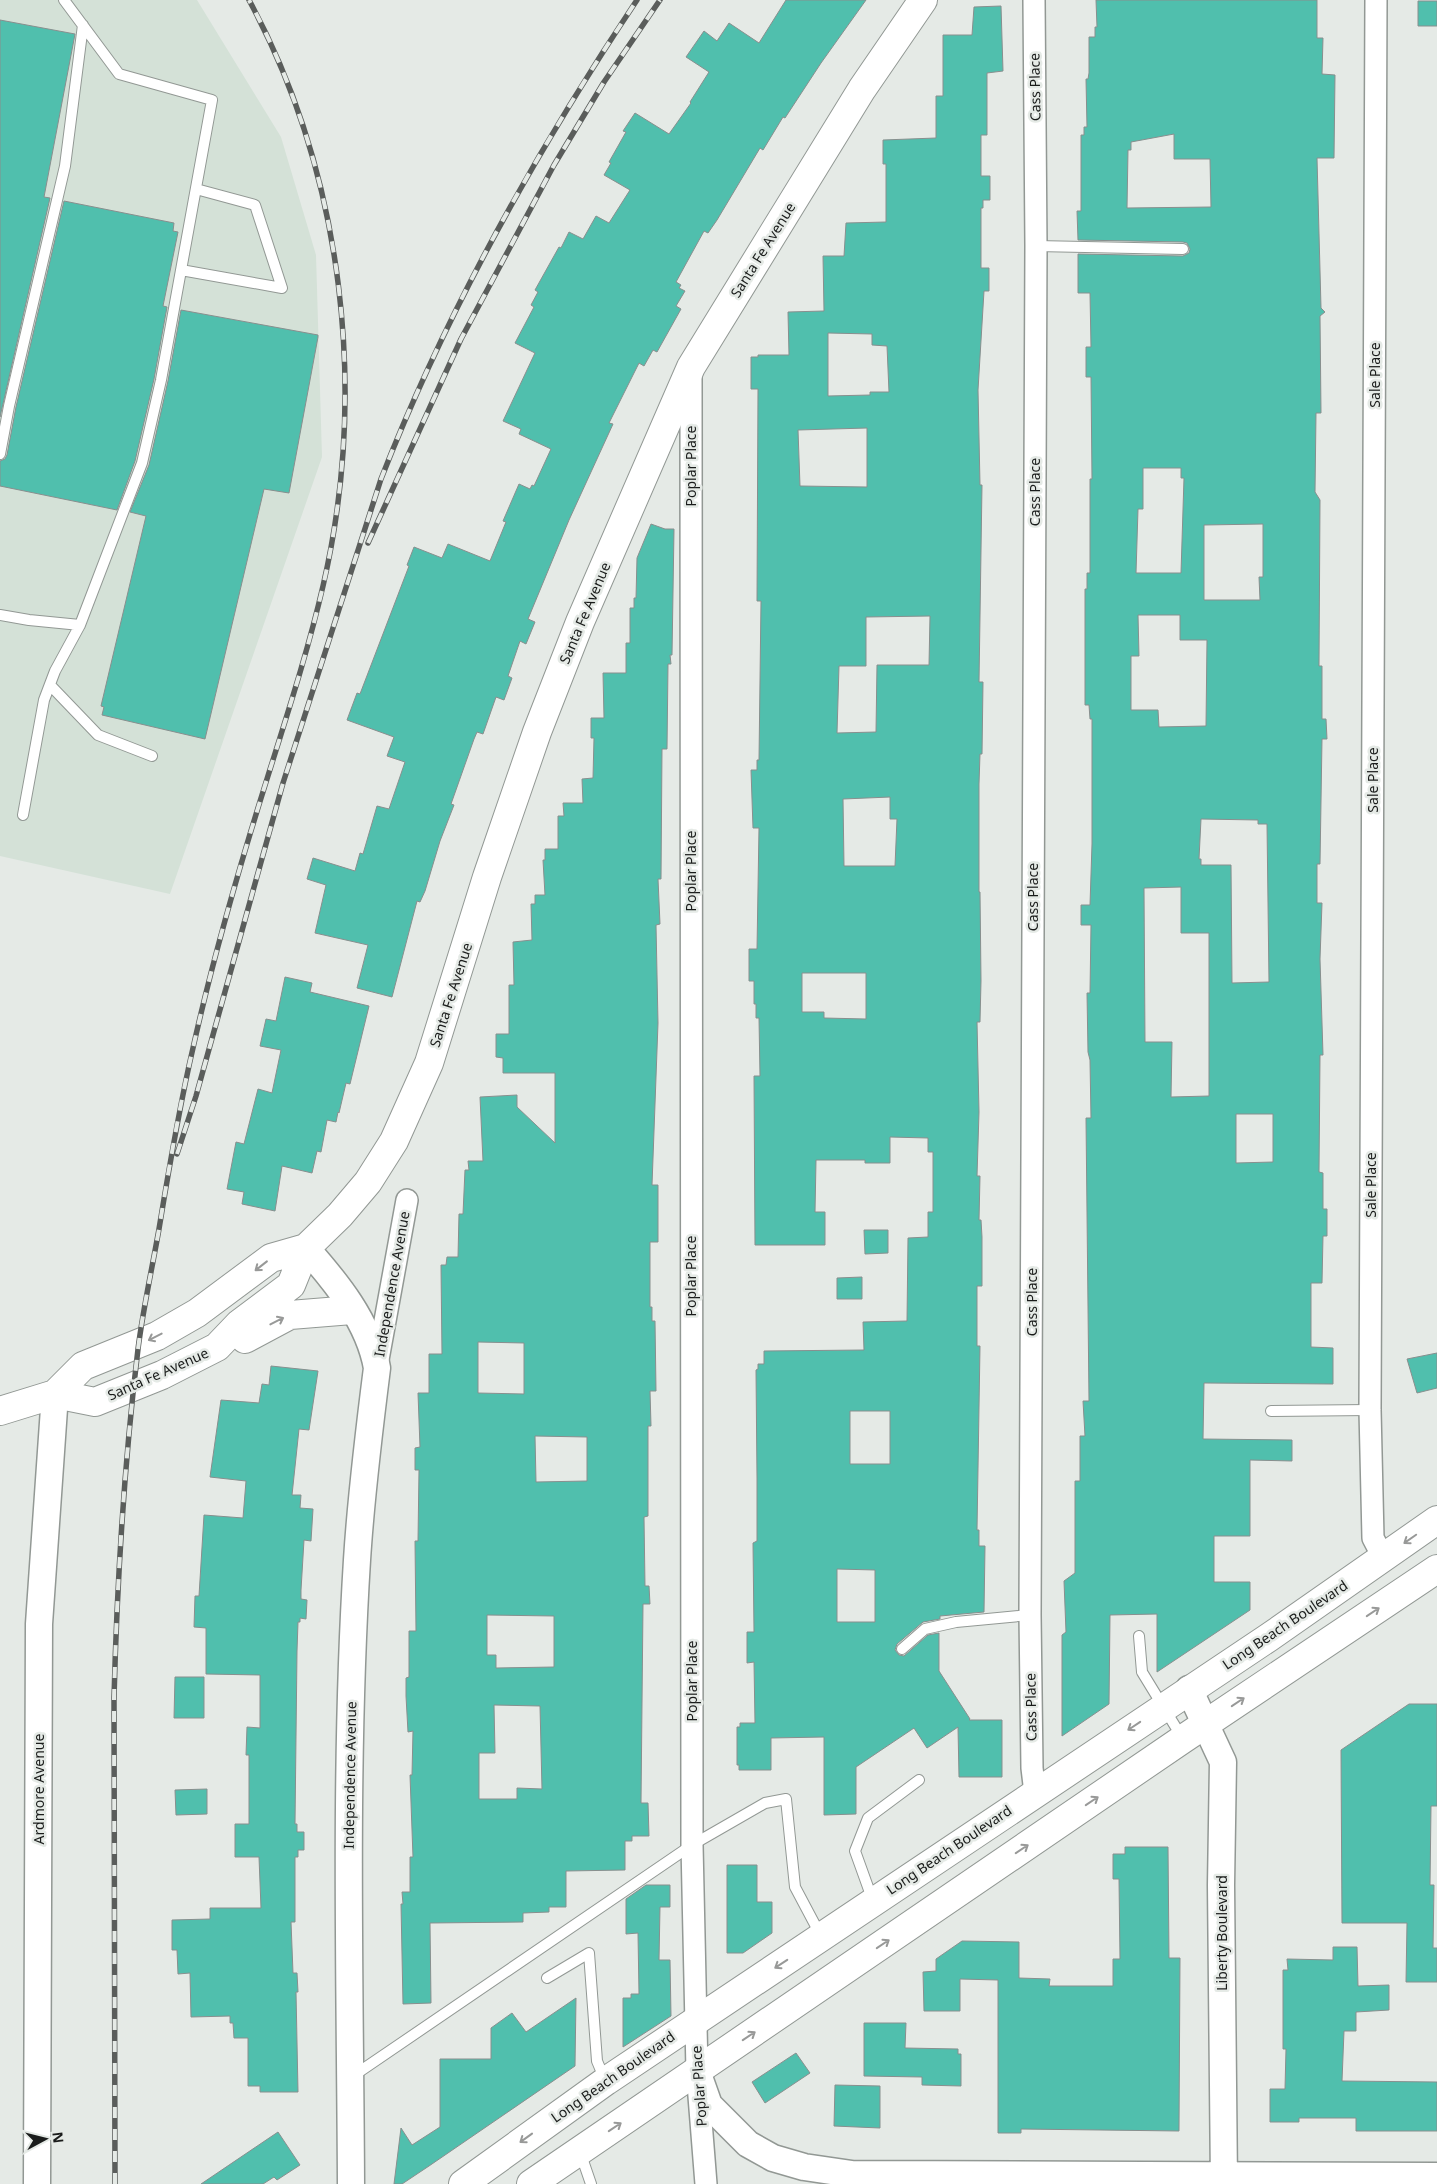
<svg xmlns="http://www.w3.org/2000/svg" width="1437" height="2184" viewBox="0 0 1437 2184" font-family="'Noto Sans',sans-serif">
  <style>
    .built { fill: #d4e1d7 }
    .building { fill: #50bfad; stroke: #888f8e; fill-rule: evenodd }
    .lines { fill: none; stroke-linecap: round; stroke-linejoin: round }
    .service-casing { stroke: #929894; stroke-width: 12 }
    .minor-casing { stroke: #929894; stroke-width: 24 }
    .tertiary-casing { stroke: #929894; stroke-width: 29 }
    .secondary-casing { stroke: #929894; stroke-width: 30 }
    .primary-casing { stroke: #929894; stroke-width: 30 }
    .service { stroke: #fff; stroke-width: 10 }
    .minor { stroke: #fff; stroke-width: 21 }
    .tertiary { stroke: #fff; stroke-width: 26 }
    .secondary { stroke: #fff; stroke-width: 28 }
    .primary { stroke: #fff; stroke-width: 28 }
    .rail-casing { stroke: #5a5d5b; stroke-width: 5.5 }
    .rail { stroke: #e5eae6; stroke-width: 4; stroke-dasharray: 11; stroke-linecap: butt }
    .oneway { stroke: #989998 }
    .labels { text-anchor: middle; stroke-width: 5; stroke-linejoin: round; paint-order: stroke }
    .street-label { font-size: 14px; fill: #1a1c1b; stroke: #e5eae6 }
  </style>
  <rect width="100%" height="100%" fill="#e5eae6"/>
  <path class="built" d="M 0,0 L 197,0 L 281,137 L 316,255 L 322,457 L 170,894 L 0,856 Z"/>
  <path class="building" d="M 786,0 L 866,0 L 821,63 L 785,118 L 783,117 L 763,150 L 760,148 L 717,220 L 708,233 L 704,231 L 676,282 L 681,285 L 679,288 L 685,291 L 676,306 L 681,309 L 657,352 L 653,350 L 644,366 L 639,363 L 609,423 L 613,424 L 569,520 L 528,619 L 535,622 L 526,644 L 520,641 L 508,676 L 512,678 L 504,700 L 496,697 L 483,734 L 477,732 L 474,739 L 451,804 L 454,805 L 440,841 L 425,891 L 420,902 L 417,901 L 392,997 L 357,988 L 368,945 L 315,933 L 326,885 L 307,879 L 313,858 L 355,871 L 360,853 L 363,854 L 377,806 L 389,809 L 405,762 L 387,756 L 394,737 L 347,720 L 357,693 L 360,694 L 409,566 L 407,565 L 414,547 L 442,558 L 448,544 L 490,561 L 506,522 L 503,521 L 519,484 L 530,489 L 532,485 L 534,486 L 551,449 L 519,434 L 521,429 L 503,421 L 535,353 L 515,343 L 534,307 L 531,305 L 538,292 L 535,290 L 559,247 L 561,248 L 569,232 L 583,239 L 596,216 L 609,223 L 630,190 L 604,175 L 611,163 L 609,162 L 626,132 L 623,131 L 635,113 L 669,134 L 691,103 L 690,102 L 709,72 L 686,57 L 704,31 L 717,41 L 729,23 L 759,43 Z
    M 1096,0 L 1317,0 L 1317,38 L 1323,38 L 1322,74 L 1335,75 L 1334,158 L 1317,158 L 1321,308 L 1325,312 L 1320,316 L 1321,413 L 1316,413 L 1315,492 L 1320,500 L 1319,666 L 1322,666 L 1322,719 L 1326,719 L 1327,739 L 1322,739 L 1320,864 L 1317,864 L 1317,903 L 1322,903 L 1320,959 L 1323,1055 L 1320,1055 L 1319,1172 L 1323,1173 L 1323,1209 L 1327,1209 L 1327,1236 L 1323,1236 L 1322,1283 L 1311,1283 L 1311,1347 L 1333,1348 L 1333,1384 L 1204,1383 L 1203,1439 L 1292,1440 L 1292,1461 L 1250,1460 L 1250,1536 L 1214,1536 L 1214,1582 L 1250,1582 L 1250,1610 L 1157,1672 L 1157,1614 L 1110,1615 L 1109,1704 L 1062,1736 L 1062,1635 L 1066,1632 L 1064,1581 L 1075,1573 L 1075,1481 L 1080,1481 L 1080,1436 L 1085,1436 L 1083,1401 L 1089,1401 L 1086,1118 L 1091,1118 L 1090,1060 L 1088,1052 L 1087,993 L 1090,993 L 1091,925 L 1081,925 L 1081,905 L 1090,905 L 1092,844 L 1092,719 L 1090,719 L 1089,705 L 1085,705 L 1085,589 L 1087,589 L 1087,573 L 1090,573 L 1090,479 L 1092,479 L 1091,377 L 1086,377 L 1086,347 L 1091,347 L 1090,293 L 1078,293 L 1078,254 L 1183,256 L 1189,253 L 1190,249 L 1187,243 L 1183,242 L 1078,240 L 1077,211 L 1081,211 L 1081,135 L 1084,135 L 1084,127 L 1087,127 L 1086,79 L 1088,79 L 1089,73 L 1089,37 L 1095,37 L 1095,27 L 1097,27 ZM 1174,134 L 1174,159 L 1210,159 L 1211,207 L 1127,208 L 1128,150 L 1131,150 L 1131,142 ZM 1143,468 L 1181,468 L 1181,478 L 1184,478 L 1181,573 L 1136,573 L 1138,509 L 1143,509 ZM 1263,524 L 1263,577 L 1259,577 L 1260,600 L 1204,600 L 1204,525 ZM 1138,615 L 1180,615 L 1180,640 L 1207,640 L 1206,726 L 1159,727 L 1158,710 L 1131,710 L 1131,656 L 1139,656 ZM 1201,819 L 1258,820 L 1258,824 L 1267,824 L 1269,982 L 1232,983 L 1231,865 L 1201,865 L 1201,859 L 1199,859 ZM 1181,887 L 1181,933 L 1209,933 L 1209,1096 L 1171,1097 L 1172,1042 L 1145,1042 L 1144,888 ZM 1236,1114 L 1273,1114 L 1273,1162 L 1236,1163 Z
    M 1418,1 L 1437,1 L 1437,26 L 1418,26 Z
    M 1001,6 L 1003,71 L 987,73 L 987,135 L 981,135 L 981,176 L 990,176 L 990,200 L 983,200 L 983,208 L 981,208 L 981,268 L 989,268 L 989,291 L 984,291 L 978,390 L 980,485 L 982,485 L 979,682 L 983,682 L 982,754 L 980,754 L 979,784 L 979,892 L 980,892 L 981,981 L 980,1022 L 977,1022 L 979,1112 L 977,1176 L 980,1176 L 979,1220 L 981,1220 L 982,1237 L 982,1286 L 977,1286 L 977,1346 L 980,1346 L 977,1530 L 979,1530 L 979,1546 L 985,1546 L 984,1612 L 940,1616 L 940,1619 L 923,1622 L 897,1644 L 895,1650 L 899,1655 L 904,1656 L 928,1635 L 939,1633 L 939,1671 L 970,1719 L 969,1720 L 1002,1720 L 1002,1777 L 959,1777 L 958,1727 L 927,1748 L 914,1728 L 856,1767 L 856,1814 L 824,1815 L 824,1737 L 771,1738 L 771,1770 L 739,1770 L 739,1765 L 737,1765 L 737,1727 L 740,1727 L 740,1723 L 755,1723 L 754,1662 L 747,1663 L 747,1632 L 754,1632 L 753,1543 L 757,1541 L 757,1478 L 756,1370 L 758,1369 L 758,1364 L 764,1364 L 764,1351 L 864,1350 L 863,1322 L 907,1321 L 908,1238 L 928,1237 L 928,1212 L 933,1212 L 933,1152 L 928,1152 L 928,1138 L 890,1137 L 890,1163 L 865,1163 L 865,1160 L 816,1160 L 815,1212 L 825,1212 L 825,1245 L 755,1245 L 754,1076 L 760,1076 L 759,1018 L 756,1018 L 756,1004 L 754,1004 L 754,981 L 749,981 L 749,949 L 757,949 L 759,828 L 753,828 L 751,770 L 757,770 L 757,760 L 759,760 L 761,601 L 757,601 L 758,389 L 751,389 L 751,357 L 758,357 L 758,355 L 789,355 L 788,312 L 824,311 L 823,256 L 844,256 L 846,223 L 886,222 L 886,164 L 883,164 L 883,140 L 936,138 L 936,96 L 943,96 L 943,35 L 972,35 L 974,7 ZM 828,333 L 872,334 L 872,345 L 887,346 L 889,392 L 870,392 L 870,395 L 828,396 ZM 867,428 L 867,487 L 800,486 L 798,430 ZM 930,616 L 929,665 L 877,665 L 876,732 L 837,733 L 839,666 L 866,666 L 866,617 ZM 890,797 L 890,819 L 897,819 L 895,866 L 844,866 L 843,799 ZM 802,973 L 866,973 L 866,1019 L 824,1018 L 824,1012 L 802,1012 ZM 850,1411 L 890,1411 L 890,1464 L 850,1464 ZM 837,1569 L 875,1570 L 875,1622 L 837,1622 Z
    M 0,20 L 75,34 L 44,197 L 50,198 L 0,417 Z
    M 64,201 L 174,223 L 173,231 L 178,232 L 163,306 L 167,307 L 154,379 L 135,461 L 117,510 L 0,486 L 0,461 L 5,459 L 7,455 L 16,407 Z
    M 181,310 L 318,335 L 318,337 L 289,493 L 264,489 L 205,739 L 102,715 L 104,707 L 101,706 L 146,516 L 130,512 L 149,465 L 168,381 Z
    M 651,524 L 665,529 L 674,529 L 672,655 L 670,655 L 671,664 L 668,664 L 667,749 L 662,749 L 661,879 L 658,879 L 660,924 L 656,925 L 658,1023 L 652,1185 L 658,1185 L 658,1242 L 650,1242 L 650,1307 L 652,1307 L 652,1321 L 655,1321 L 656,1391 L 650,1391 L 651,1426 L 648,1426 L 648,1516 L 644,1517 L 645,1586 L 649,1586 L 650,1604 L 643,1604 L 641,1803 L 648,1803 L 649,1836 L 632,1836 L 632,1841 L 625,1841 L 625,1870 L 566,1871 L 566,1907 L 549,1907 L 549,1912 L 523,1913 L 523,1922 L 430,1923 L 431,2003 L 403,2004 L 401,1904 L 403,1904 L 402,1892 L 410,1892 L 410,1857 L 413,1857 L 410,1775 L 412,1775 L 413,1731 L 408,1732 L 406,1696 L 406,1678 L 409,1677 L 409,1631 L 416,1631 L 415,1541 L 418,1541 L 419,1470 L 415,1470 L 415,1448 L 420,1447 L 418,1393 L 429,1393 L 429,1354 L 442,1354 L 441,1265 L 446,1265 L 447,1257 L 458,1257 L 459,1214 L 463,1214 L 465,1170 L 469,1170 L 468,1161 L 483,1161 L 480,1097 L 517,1095 L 517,1107 L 555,1143 L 555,1073 L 503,1073 L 503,1058 L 496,1057 L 496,1034 L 509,1034 L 509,985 L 514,985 L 513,942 L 532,940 L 531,904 L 535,904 L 535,895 L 545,895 L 543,860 L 545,860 L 545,849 L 558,849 L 558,816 L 564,816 L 563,803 L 583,803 L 582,779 L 593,778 L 594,738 L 591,738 L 591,718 L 604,718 L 603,673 L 626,673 L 626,643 L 630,643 L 630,608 L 634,608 L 634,598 L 636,598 L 637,558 ZM 478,1342 L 524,1343 L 524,1394 L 478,1393 ZM 535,1436 L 587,1437 L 587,1481 L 536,1482 ZM 487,1615 L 554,1616 L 554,1667 L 496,1668 L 496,1655 L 487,1655 ZM 494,1705 L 540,1706 L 542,1789 L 517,1788 L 517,1799 L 479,1799 L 479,1753 L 495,1753 Z
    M 285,977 L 312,983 L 310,992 L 369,1006 L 350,1084 L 346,1083 L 339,1113 L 338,1112 L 336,1122 L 327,1120 L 321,1152 L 317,1151 L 312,1173 L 282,1166 L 275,1211 L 242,1204 L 244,1192 L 227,1189 L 236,1142 L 244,1144 L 258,1089 L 272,1093 L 281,1050 L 260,1046 L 266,1019 L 276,1021 Z
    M 864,1230 L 888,1230 L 888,1253 L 865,1254 Z
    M 862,1277 L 862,1299 L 837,1299 L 837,1278 Z
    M 1437,1353 L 1437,1388 L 1417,1393 L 1407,1359 Z
    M 271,1366 L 318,1371 L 309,1430 L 299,1429 L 292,1495 L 301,1495 L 300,1508 L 313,1509 L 311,1541 L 304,1540 L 301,1590 L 301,1599 L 307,1600 L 306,1619 L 300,1618 L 300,1622 L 298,1622 L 297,1651 L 295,1824 L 297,1824 L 297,1832 L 304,1832 L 304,1850 L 298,1850 L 298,1857 L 295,1857 L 295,1922 L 291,1922 L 293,1973 L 297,1973 L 298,1992 L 296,1992 L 298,2092 L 260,2092 L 260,2086 L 248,2086 L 248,2038 L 234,2038 L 233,2023 L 230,2023 L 230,2016 L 191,2017 L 190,1973 L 178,1974 L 177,1950 L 172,1950 L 172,1920 L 210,1919 L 210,1908 L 261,1908 L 259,1857 L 235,1857 L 235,1824 L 249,1824 L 249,1755 L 246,1755 L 247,1727 L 260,1728 L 260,1675 L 206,1674 L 206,1628 L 194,1627 L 195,1596 L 199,1596 L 204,1515 L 243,1518 L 246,1481 L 210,1477 L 221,1400 L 259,1403 L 262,1384 L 269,1385 Z
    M 175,1677 L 204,1677 L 204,1718 L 174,1718 Z
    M 1409,1704 L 1437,1704 L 1437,1806 L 1431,1806 L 1430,1885 L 1434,1885 L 1433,1948 L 1437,1948 L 1437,1982 L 1406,1982 L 1407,1923 L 1342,1923 L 1341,1750 Z
    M 207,1789 L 207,1814 L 176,1815 L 175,1790 Z
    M 1125,1847 L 1168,1847 L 1169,1958 L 1180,1958 L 1179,2131 L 1021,2129 L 1021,2133 L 998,2133 L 998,1980 L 960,1979 L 960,2011 L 924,2011 L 923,1972 L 936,1971 L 936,1959 L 962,1941 L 1019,1942 L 1019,1978 L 1050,1979 L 1049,1986 L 1113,1986 L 1113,1959 L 1120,1959 L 1119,1879 L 1113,1879 L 1113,1854 L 1125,1854 Z
    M 727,1865 L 757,1865 L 757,1902 L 772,1902 L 772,1933 L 743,1953 L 727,1953 Z
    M 646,1885 L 670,1885 L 670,1907 L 660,1907 L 659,1960 L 670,1960 L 671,2016 L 623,2047 L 623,1998 L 631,1998 L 631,1994 L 639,1994 L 638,1933 L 626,1934 L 626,1899 Z
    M 1333,1947 L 1357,1947 L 1358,1986 L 1389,1985 L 1389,2010 L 1356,2012 L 1356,2031 L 1344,2031 L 1342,2081 L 1437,2082 L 1437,2131 L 1356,2131 L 1356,2118 L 1299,2118 L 1299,2122 L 1270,2122 L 1270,2089 L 1285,2089 L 1286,2049 L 1283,2049 L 1283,1970 L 1288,1970 L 1287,1959 L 1333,1960 Z
    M 576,1998 L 575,2066 L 429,2166 L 402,2184 L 394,2184 L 401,2128 L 412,2145 L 440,2127 L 440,2059 L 491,2059 L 491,2028 L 512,2013 L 526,2032 Z
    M 864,2023 L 906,2023 L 905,2048 L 958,2049 L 958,2054 L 961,2054 L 961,2086 L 922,2085 L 922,2077 L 864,2076 Z
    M 796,2053 L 810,2073 L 765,2103 L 752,2082 Z
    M 835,2085 L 880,2086 L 880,2128 L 834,2126 Z
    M 278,2132 L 300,2165 L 277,2180 L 274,2177 L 263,2184 L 201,2184 Z"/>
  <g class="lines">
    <defs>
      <path id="service" d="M 1036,246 L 1183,249
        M 181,270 L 282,288 L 255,205 L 196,189
        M 0,454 L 9,406 L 65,166 L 83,25
        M 0,615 L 29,620 L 80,625 L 142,463 L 161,380 L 212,100 L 119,74 L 64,0
        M 50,685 L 98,735 L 152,756
        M 23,815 L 44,700 L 55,671 L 80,625
        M 1271,1411 L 1370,1410
        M 1139,1636 L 1142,1672 L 1183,1739
        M 902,1649 L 925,1629 L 956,1622 L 1030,1615
        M 873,1901 L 855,1851 L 868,1818 L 919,1780
        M 547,1978 L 589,1953 L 597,2061 L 605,2080
        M 353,2076 L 692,1845 L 765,1803 L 786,1799 L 795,1887 L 821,1936
        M 580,2152 L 591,2184"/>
      <path id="minor" d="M 1034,0 L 1036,246 L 1030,1615 L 1032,1768 L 1035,1793
        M 1376,0 L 1370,1410 L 1373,1538 L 1383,1557
        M 691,372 L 692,1845 L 697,2071 L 706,2184
        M 377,1365 L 407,1200"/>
      <path id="tertiary" d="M 306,1248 C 336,1282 369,1322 377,1368 C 369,1431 361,1496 357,1560 C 344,1767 350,1976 351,2184
        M 1189,1689 L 1223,1762 L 1221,1885 L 1224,2184
        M 697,2071 L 709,2105 L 748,2144 L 773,2158 L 804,2167 L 852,2174 L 1437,2176
        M 37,2184 L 39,1624 L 55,1394"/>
      <path id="secondary" d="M 245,1339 L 290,1315 L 352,1310
        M 55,1394 L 95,1402 L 162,1375 L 217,1347 L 239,1324 L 291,1285 L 306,1248 L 340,1215 L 368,1182 L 394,1141 L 429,1063 L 487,877 L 537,732 L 580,622 L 691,367 L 862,89 L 923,0
        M 0,1411 L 55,1394 L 83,1366 L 157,1336 L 197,1313 L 271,1258 L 306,1248"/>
      <path id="primary" d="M 463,2184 L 606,2081 L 1268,1638 L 1437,1520
        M 531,2184 L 1183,1739 L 1437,1569"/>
    </defs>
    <use href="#service" class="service-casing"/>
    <use href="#minor" class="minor-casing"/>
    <use href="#tertiary" class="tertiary-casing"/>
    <use href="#secondary" class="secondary-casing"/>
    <use href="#primary" class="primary-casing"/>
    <use href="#service" class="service"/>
    <use href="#minor" class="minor"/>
    <use href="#tertiary" class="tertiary"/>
    <use href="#secondary" class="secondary"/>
    <use href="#primary" class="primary"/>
    <defs>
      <path id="rail" d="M 368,543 L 461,339 L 554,165 L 604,82 L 660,0
        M 177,1154 L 196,1096 L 283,783 L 381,479 C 447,310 537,150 637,0
        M 115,2184 L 114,1698 C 117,1582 124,1465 138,1349 C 143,1309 152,1269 159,1229 C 169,1168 179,1108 193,1048 C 213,958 239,868 267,779 C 287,715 308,651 323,586 C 368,392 344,176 249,0"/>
    </defs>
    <use href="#rail" class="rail-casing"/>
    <use href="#rail" class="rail"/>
  </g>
  <defs><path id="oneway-shaft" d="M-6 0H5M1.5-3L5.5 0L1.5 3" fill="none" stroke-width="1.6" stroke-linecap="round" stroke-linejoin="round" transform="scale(1.25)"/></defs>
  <g class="oneway">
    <use href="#oneway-shaft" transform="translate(261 1266) rotate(142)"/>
    <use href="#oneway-shaft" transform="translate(277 1321) rotate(-27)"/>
    <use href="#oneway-shaft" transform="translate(155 1337) rotate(153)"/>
    <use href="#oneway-shaft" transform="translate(1410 1539) rotate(145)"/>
    <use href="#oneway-shaft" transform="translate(1373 1612) rotate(-34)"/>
    <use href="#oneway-shaft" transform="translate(1238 1702) rotate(-34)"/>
    <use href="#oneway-shaft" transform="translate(1134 1726) rotate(146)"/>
    <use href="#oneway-shaft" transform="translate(1092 1801) rotate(-34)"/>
    <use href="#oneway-shaft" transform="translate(1022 1849) rotate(-34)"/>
    <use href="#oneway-shaft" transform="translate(883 1944) rotate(-34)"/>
    <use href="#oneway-shaft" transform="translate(781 1964) rotate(147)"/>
    <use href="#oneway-shaft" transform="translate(749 2036) rotate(-34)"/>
    <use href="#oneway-shaft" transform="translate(615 2127) rotate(-34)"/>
    <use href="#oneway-shaft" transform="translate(526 2138) rotate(144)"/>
  </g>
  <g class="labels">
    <g class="street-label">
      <text transform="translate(1035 87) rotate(-91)" y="5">Cass Place</text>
      <text transform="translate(763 250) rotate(-58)" y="5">Santa Fe Avenue</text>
      <text transform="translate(1375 375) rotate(-90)" y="5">Sale Place</text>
      <text transform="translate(691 466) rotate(-90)" y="5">Poplar Place</text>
      <text transform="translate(1035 492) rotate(-90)" y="5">Cass Place</text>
      <text transform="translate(585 613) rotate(-67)" y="5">Santa Fe Avenue</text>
      <text transform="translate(1373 780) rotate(-90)" y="5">Sale Place</text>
      <text transform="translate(691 871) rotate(-90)" y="5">Poplar Place</text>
      <text transform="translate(1033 897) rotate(-90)" y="5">Cass Place</text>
      <text transform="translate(451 995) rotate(-72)" y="5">Santa Fe Avenue</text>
      <text transform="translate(1371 1185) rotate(-90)" y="5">Sale Place</text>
      <text transform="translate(691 1276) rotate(-90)" y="5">Poplar Place</text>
      <text transform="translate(392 1284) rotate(-80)" y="5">Independence Avenue</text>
      <text transform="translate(1032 1302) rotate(-90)" y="5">Cass Place</text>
      <text transform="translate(158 1374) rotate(-24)" y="5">Santa Fe Avenue</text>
      <text transform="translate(1285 1625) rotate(-34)" y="5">Long Beach Boulevard</text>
      <text transform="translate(692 1681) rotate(-90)" y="5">Poplar Place</text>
      <text transform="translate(1031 1707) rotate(-91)" y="5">Cass Place</text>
      <text transform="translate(350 1775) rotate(-89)" y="5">Independence Avenue</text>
      <text transform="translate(39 1789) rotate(-90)" y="5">Ardmore Avenue</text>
      <text transform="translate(949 1850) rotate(-34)" y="5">Long Beach Boulevard</text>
      <text transform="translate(1222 1933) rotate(-90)" y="5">Liberty Boulevard</text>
      <text transform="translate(613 2077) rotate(-35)" y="5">Long Beach Boulevard</text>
      <text transform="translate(699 2086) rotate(-94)" y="5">Poplar Place</text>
    </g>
  </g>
  <g transform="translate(45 2139) rotate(83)" stroke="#e5eae6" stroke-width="4" paint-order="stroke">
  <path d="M0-4L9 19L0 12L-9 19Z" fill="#1a1c1b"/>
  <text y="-8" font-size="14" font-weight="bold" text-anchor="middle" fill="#1a1c1b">N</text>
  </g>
</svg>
